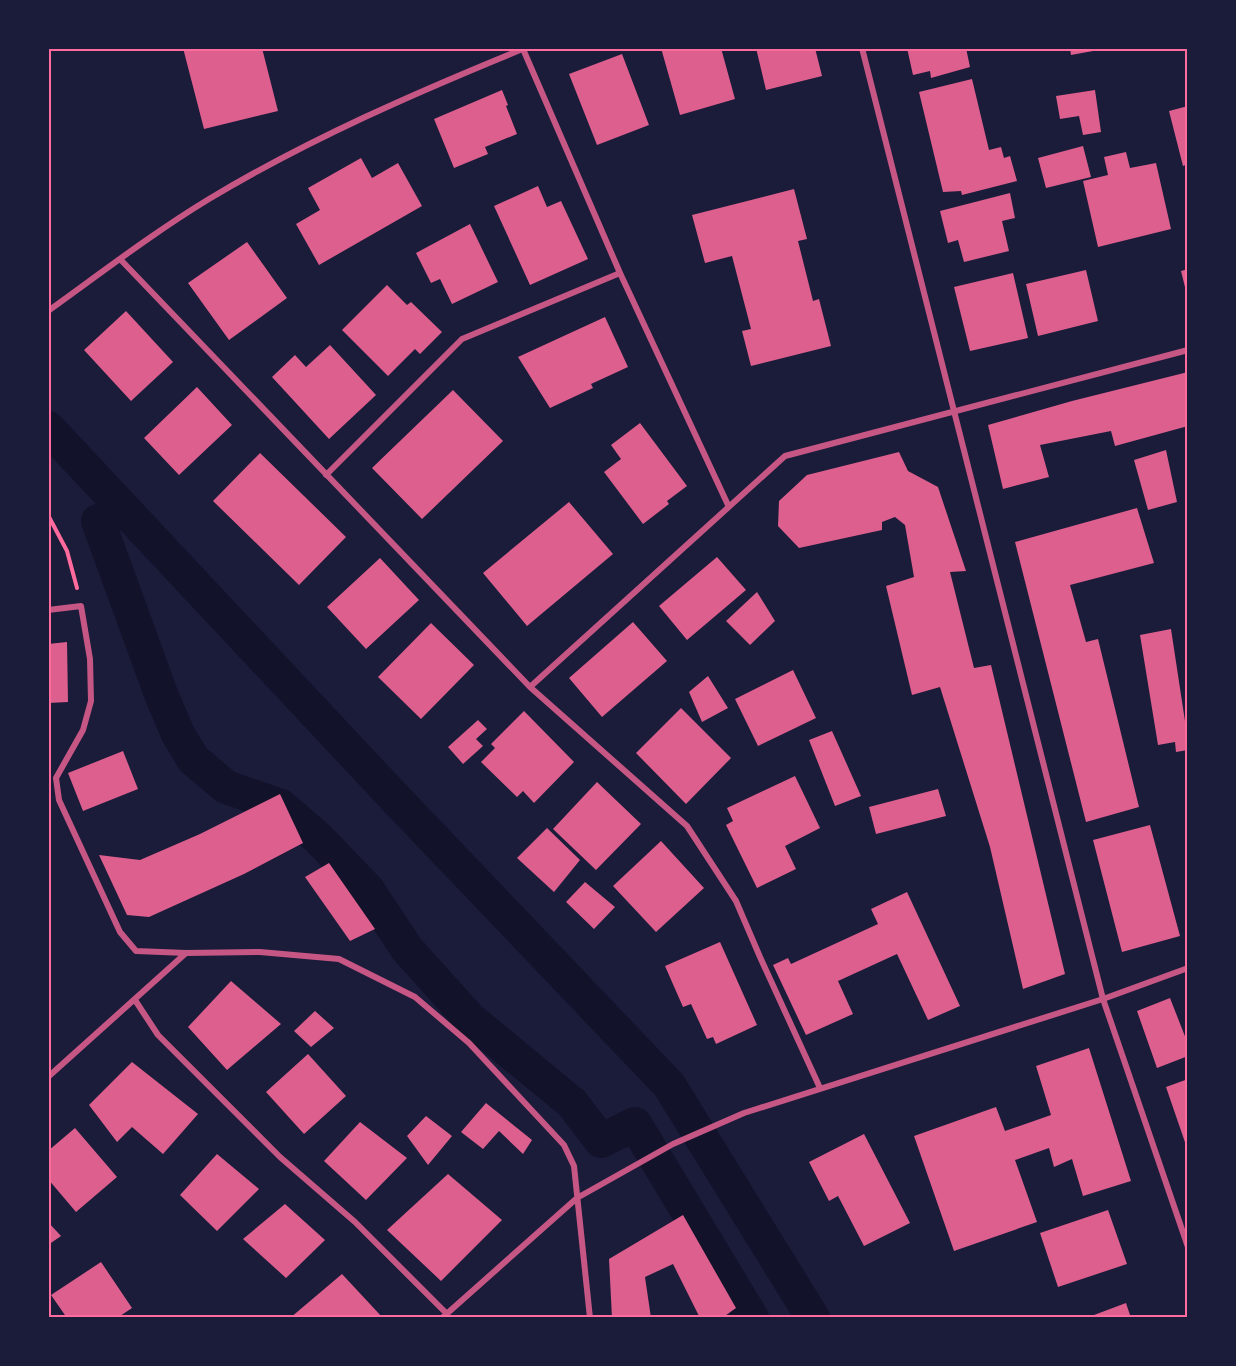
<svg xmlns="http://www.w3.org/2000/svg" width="1236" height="1366" viewBox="0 0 1236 1366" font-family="'Roboto Condensed',sans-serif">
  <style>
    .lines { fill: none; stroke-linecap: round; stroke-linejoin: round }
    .canal { stroke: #12122b; stroke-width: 34 }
    .building { fill: #dd5f8e }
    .path { stroke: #ff6b9d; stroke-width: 4 }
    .minor { stroke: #c65784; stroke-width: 6 }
    .neatline { fill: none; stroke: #ff6b9d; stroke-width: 2 }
  </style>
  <rect width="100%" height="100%" fill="#1b1b3a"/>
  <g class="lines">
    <path class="canal" d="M 48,428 L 395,798 L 669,1085 L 813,1318
      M 98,521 L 161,694 L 178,734 L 193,759 L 226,787 L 281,806 L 318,838 L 368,890 L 407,949 L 470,1019 L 572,1103 L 601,1141 L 635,1124 L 752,1318"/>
  </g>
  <path class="building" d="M 183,48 L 262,48 L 278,111 L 204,129 Z
    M 661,48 L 721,48 L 735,99 L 680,115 Z
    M 756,48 L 815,48 L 822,76 L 766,90 Z
    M 907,48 L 966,48 L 970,67 L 931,78 L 930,71 L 913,75 Z
    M 1070,48 L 1104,48 L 1104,49 L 1071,55 Z
    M 622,54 L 649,125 L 597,145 L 569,74 Z
    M 972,79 L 989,150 L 1001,147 L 1004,158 L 1010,156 L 1017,181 L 962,195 L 961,191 L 943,192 L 919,92 Z
    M 502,90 L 508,105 L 506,106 L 517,134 L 485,147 L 488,154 L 454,168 L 434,119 Z
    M 1095,90 L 1101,132 L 1083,135 L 1079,116 L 1060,119 L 1056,96 Z
    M 1188,106 L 1188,164 L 1183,166 L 1169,111 Z
    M 1083,146 L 1091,177 L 1046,188 L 1038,158 Z
    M 1126,152 L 1130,168 L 1156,163 L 1171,229 L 1098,247 L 1083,181 L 1108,175 L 1104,157 Z
    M 361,158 L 372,178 L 398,163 L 422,206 L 319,265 L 296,224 L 320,210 L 308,188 Z
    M 538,186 L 547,207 L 561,201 L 588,259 L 530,285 L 494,206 Z
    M 794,189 L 807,239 L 798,241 L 813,301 L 819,299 L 831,346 L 751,366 L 742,331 L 751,329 L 732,256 L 705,263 L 692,215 Z
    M 1010,193 L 1015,218 L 1002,221 L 1009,251 L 964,262 L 958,240 L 948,243 L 940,211 Z
    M 470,224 L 498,282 L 452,304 L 440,279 L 431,283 L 416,253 Z
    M 247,242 L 287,298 L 229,340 L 188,283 Z
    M 1188,269 L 1188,295 L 1187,295 L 1181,271 Z
    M 1086,270 L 1098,321 L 1038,336 L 1026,284 Z
    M 1013,273 L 1028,338 L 970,351 L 954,287 Z
    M 387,285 L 407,305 L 411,302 L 442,332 L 420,354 L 415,349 L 388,376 L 342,330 Z
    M 126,311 L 173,362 L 131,401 L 84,350 Z
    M 605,317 L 628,367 L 591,384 L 593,388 L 550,408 L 518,357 Z
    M 330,345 L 376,395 L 329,439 L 272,377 L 295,355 L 306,367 Z
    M 1188,372 L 1188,426 L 1115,446 L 1111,431 L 1040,445 L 1049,477 L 1003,489 L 988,425 L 1072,401 Z
    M 197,387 L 232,425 L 179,475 L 144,438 Z
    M 453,390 L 503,441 L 422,519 L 372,468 Z
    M 640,423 L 687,486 L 667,501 L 669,504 L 643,524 L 604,472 L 621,459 L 611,445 Z
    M 1166,450 L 1177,502 L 1148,510 L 1134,460 Z
    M 899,452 L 908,471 L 938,487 L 966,571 L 950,572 L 974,668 L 991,665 L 1065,974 L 1023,989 L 990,847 L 940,687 L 912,695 L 886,586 L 914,577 L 905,525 L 895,517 L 882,522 L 882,530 L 799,548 L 778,526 L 779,501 L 807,475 Z
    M 260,453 L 346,537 L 299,585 L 213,501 Z
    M 569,502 L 613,554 L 527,626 L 483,573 Z
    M 1137,508 L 1154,563 L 1070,585 L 1086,642 L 1098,639 L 1139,807 L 1086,822 L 1015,542 Z
    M 717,557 L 746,590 L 687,640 L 659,606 Z
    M 380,558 L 419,600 L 366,649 L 327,607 Z
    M 757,592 L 775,621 L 750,645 L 726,621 Z
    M 633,622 L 667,661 L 602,717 L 569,678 Z
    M 431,623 L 474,665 L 421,719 L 378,677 Z
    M 1171,629 L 1188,741 L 1188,750 L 1176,752 L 1175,742 L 1158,745 L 1140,635 Z
    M 67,642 L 68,702 L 48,703 L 48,644 Z
    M 793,670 L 816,718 L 758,746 L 735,699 Z
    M 708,676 L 728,708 L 702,722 L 689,692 Z
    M 681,708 L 731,758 L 686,804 L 636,753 Z
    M 524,711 L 574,762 L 534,803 L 523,791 L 517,797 L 481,762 L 495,748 L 491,744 Z
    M 478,720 L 487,729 L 476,739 L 483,746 L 463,764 L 448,747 Z
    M 832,731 L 861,796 L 835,806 L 809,740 Z
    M 123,751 L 138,789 L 83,811 L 68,773 Z
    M 795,776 L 820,828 L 785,846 L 796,869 L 757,888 L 726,825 L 733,821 L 727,808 Z
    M 597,782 L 641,824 L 596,870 L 553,829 Z
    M 938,789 L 946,816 L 876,834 L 869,807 Z
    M 280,794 L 303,843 L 244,874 L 149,917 L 127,915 L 99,855 L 140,860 L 200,834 Z
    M 1150,825 L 1180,936 L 1122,952 L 1093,840 Z
    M 547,828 L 580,860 L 554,892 L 517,858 Z
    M 661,841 L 704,888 L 656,932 L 613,886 Z
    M 329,863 L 375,929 L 350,941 L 305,877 Z
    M 585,882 L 615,907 L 594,929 L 566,902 Z
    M 907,892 L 960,1006 L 928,1020 L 897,954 L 838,981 L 853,1014 L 806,1035 L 773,965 L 788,958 L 791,964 L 878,924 L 871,909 Z
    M 720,942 L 757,1025 L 716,1044 L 713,1037 L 707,1039 L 691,1004 L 683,1007 L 665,966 Z
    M 231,981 L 281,1024 L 227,1070 L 188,1027 Z
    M 1170,998 L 1188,1044 L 1188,1056 L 1157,1068 L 1137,1011 Z
    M 315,1011 L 334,1028 L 311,1047 L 294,1031 Z
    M 1089,1048 L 1131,1181 L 1083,1196 L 1072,1159 L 1054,1167 L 1049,1148 L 1015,1160 L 1037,1222 L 954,1251 L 914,1136 L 996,1107 L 1005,1131 L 1051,1115 L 1036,1066 Z
    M 308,1054 L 346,1096 L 304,1134 L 266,1092 Z
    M 132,1062 L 198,1114 L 163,1154 L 132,1127 L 117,1142 L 89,1105 Z
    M 1188,1079 L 1188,1151 L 1166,1087 Z
    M 486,1103 L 532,1140 L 523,1154 L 499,1131 L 483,1149 L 461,1132 Z
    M 426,1116 L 452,1136 L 428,1165 L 407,1136 Z
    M 360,1122 L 407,1158 L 366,1200 L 324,1161 Z
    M 75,1128 L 117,1177 L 76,1212 L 48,1179 L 48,1151 Z
    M 864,1134 L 910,1223 L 864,1246 L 838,1196 L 829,1201 L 809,1162 Z
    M 217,1154 L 259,1189 L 217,1231 L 180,1195 Z
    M 448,1174 L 502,1220 L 441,1281 L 387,1230 Z
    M 285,1204 L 325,1240 L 286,1278 L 243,1239 Z
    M 1108,1210 L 1127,1264 L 1058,1287 L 1040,1233 Z
    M 683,1215 L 736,1308 L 722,1318 L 700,1318 L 673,1264 L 645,1277 L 651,1318 L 612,1318 L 609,1259 Z
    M 48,1222 L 61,1236 L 48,1245 Z
    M 101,1262 L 132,1308 L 117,1318 L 67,1318 L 51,1295 Z
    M 342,1274 L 383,1318 L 290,1318 Z
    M 1126,1303 L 1131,1318 L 1086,1318 Z"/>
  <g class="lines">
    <path class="path" d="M 48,515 L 67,551 L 77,588"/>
    <path class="minor" d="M 862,48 L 1103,999 L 1188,1247
      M 523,49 L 620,273 L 728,505
      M 120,259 L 530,687 L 687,826 L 736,901 L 760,957 L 820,1088
      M 48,311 C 101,273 153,233 209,199 C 309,139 417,92 525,48
      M 326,475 L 462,339 L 620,273
      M 48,610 L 81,606 L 90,659 L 91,701 L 83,730 L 56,778 L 59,800 L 120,932 L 136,951 L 186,953 L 260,952 L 339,959 L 415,997 L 469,1043 L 564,1145 L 574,1166 L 590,1318
      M 530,687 L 785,456 L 1188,350
      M 135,1000 L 158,1035 L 280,1157 L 355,1222 L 447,1314
      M 48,1077 L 186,953
      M 442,1318 L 577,1198 L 673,1144 L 744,1113 L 1103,999 L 1188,968"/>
  </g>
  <rect width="1236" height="1366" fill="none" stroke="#1b1b3a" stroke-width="99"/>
  <rect x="50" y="50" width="1136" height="1266" class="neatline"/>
</svg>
